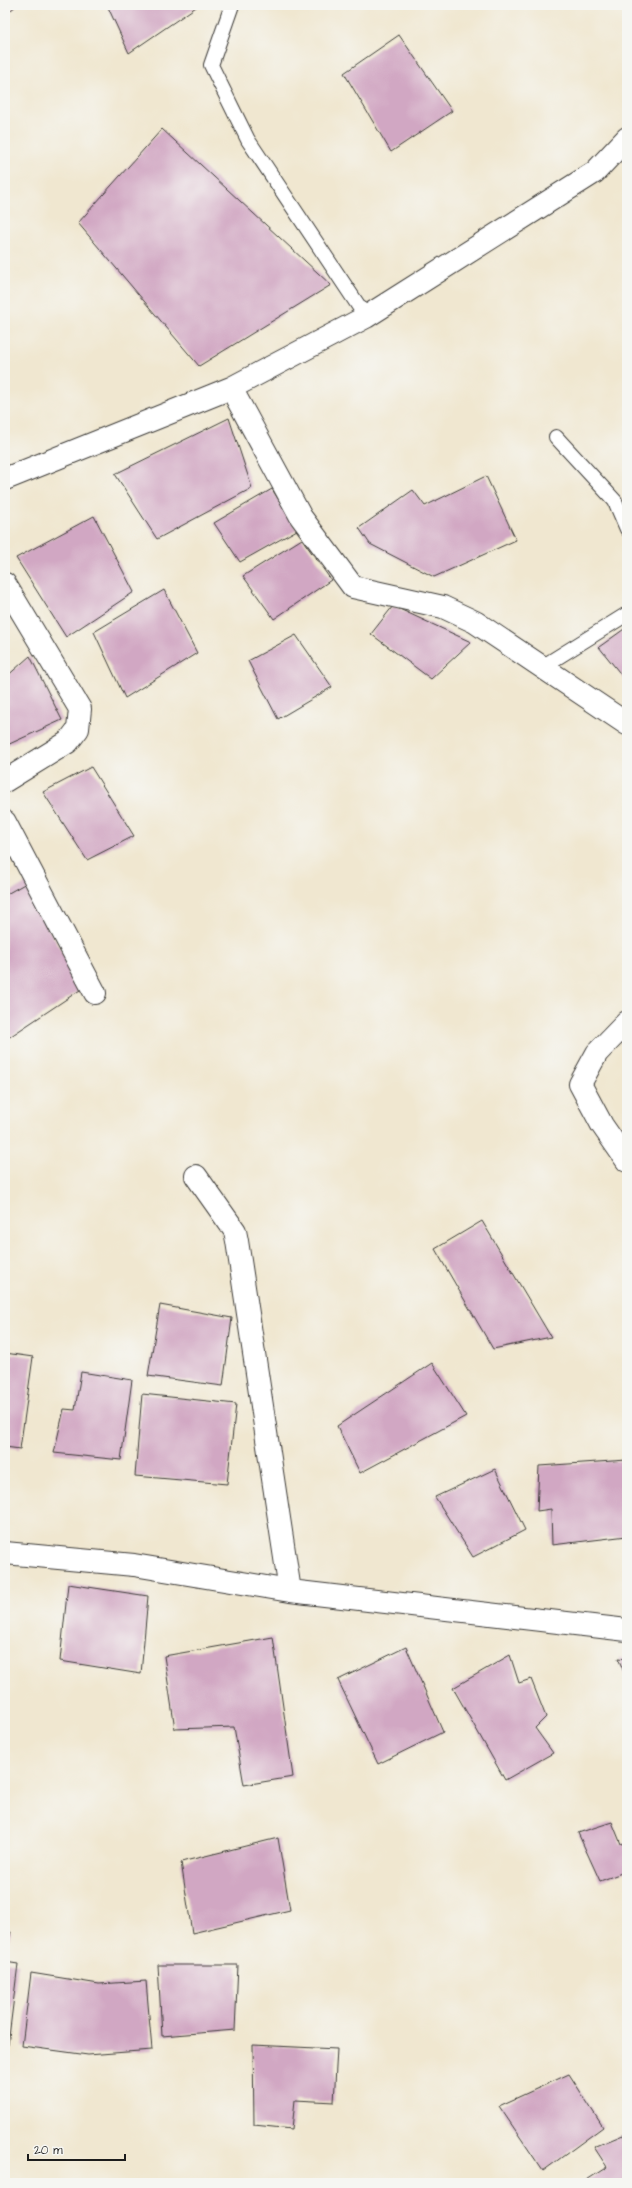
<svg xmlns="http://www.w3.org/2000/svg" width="632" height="2188" viewBox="0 0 632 2188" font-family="'Architects Daughter',sans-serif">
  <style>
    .building { fill: #d1a7c3 }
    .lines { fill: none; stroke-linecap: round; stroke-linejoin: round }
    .service-casing { stroke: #3c3a37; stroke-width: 16 }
    .minor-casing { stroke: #3c3a37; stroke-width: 24 }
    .service { stroke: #fff; stroke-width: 14 }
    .minor { stroke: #fff; stroke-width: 22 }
  </style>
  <rect width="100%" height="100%" fill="#f6f6f2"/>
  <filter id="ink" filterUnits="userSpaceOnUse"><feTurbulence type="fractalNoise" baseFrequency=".025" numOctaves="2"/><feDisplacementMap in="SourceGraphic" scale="8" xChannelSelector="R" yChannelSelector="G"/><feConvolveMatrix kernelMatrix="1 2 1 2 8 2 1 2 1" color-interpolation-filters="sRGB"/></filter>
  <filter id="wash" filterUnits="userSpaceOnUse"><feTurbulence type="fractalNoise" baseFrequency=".012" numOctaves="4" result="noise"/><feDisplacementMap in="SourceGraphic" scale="16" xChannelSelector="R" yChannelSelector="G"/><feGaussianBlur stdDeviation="0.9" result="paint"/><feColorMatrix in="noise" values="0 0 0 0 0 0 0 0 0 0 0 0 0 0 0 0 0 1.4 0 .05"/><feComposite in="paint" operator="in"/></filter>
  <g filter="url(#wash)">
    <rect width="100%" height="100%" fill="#f0e7d0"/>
    <g id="blocks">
      <path class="building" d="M 5,5 L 17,5 L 5,15 Z
        M 107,5 L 199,5 L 129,53 Z
        M 399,35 L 452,111 L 391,152 L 344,73 Z
        M 162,129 L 331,285 L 199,366 L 78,223 Z
        M 229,418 L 252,488 L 157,539 L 115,474 Z
        M 486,476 L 516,540 L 434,577 L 370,544 L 359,528 L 413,490 L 425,506 Z
        M 272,489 L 297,530 L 240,562 L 214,523 Z
        M 94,516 L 134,592 L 66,637 L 16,558 Z
        M 302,539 L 331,580 L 274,619 L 243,576 Z
        M 164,590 L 197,653 L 125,698 L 94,632 Z
        M 393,606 L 471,642 L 431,679 L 371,634 Z
        M 627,627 L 627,682 L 599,647 Z
        M 296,635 L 332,687 L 278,719 L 248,661 Z
        M 30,656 L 62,720 L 5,746 L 5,678 Z
        M 91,767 L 134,836 L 87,860 L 43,792 Z
        M 28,882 L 48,928 L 83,988 L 5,1040 L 5,895 Z
        M 482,1221 L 551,1337 L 493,1349 L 435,1249 Z
        M 160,1305 L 232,1318 L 223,1386 L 148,1376 Z
        M 5,1353 L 33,1357 L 20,1449 L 5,1447 Z
        M 432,1363 L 466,1416 L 360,1473 L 337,1426 Z
        M 81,1372 L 132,1380 L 121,1460 L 54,1453 L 64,1409 L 75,1410 Z
        M 142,1394 L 236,1404 L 227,1484 L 135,1476 Z
        M 627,1460 L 627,1536 L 552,1545 L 551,1509 L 537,1511 L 539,1466 Z
        M 495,1469 L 525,1530 L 473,1557 L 435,1497 Z
        M 68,1584 L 148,1596 L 141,1674 L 60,1661 Z
        M 273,1637 L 293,1777 L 244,1785 L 234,1727 L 175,1729 L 164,1656 Z
        M 406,1647 L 443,1732 L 378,1764 L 338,1680 Z
        M 510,1655 L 519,1683 L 531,1679 L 546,1717 L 535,1728 L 553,1753 L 505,1780 L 453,1688 Z
        M 618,1658 L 627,1659 L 627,1679 Z
        M 612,1822 L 621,1844 L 627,1842 L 627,1871 L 600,1881 L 578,1833 Z
        M 278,1838 L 290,1910 L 192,1933 L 181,1862 Z
        M 5,1931 L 11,1932 L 5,1953 Z
        M 5,1962 L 18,1964 L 8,2045 L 5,2044 Z
        M 158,1965 L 238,1965 L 235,2030 L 162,2036 Z
        M 31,1973 L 99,1984 L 146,1981 L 152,2050 L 88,2055 L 22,2046 Z
        M 253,2045 L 337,2049 L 334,2102 L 295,2100 L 292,2129 L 254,2125 Z
        M 569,2074 L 603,2127 L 543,2171 L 499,2106 Z
        M 623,2135 L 627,2141 L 627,2183 L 582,2183 L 607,2167 L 594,2147 Z"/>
    </g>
  </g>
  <g filter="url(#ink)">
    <use href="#blocks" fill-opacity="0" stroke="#3c3a37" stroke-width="1"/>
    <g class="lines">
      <defs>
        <path id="service" d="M 232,5 L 211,65 L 248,140 L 366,317
          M 556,437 L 615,501 L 627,529
          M 542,667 L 627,614"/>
        <path id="minor" d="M 231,388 L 301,517 L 353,587 L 443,607 L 475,622 L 627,724
          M 5,479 L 231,388 L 366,317 L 595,172 L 627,138
          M 5,584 L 80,709 L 78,729 L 68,742 L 5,781
          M 5,822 L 95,993
          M 627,1022 L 597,1053 L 580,1084 L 602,1125 L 627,1161
          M 196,1176 L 235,1231 L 237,1241 L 290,1591
          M 5,1553 L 134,1565 L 290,1591 L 627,1630"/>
      </defs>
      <use href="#service" class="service-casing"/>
      <use href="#minor" class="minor-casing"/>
      <use href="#service" class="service"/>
      <use href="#minor" class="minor"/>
    </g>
  </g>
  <rect width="632" height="2188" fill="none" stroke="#f6f6f2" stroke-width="20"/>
  <path d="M28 2154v6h97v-6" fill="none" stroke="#1c1c1c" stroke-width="2"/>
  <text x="34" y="2154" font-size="12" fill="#1c1c1c" stroke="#f6f6f2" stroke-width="3" paint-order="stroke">20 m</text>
</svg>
